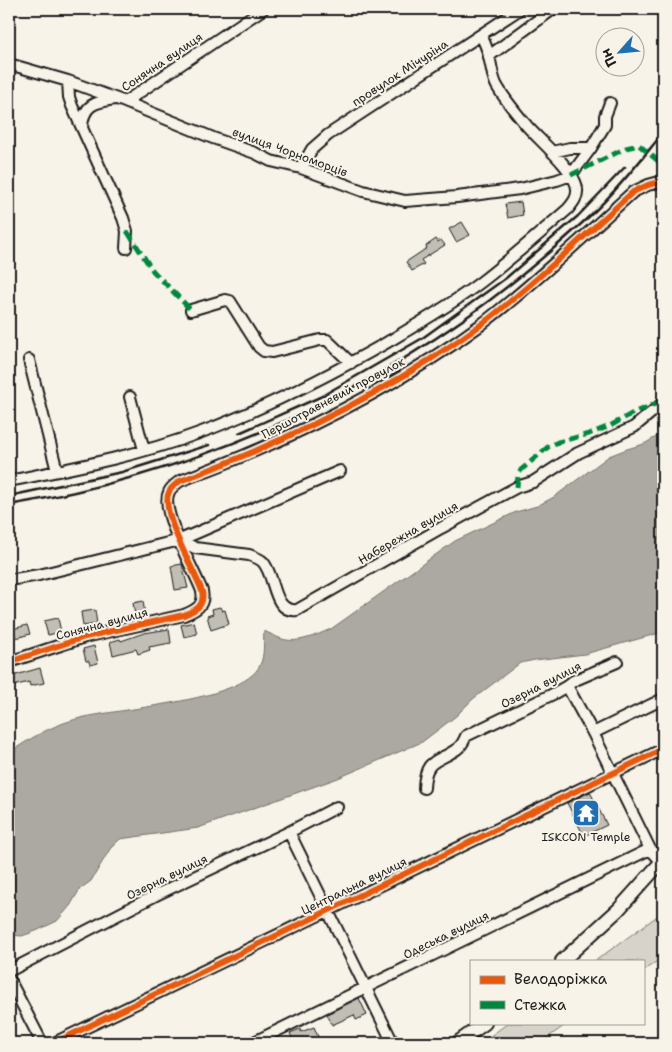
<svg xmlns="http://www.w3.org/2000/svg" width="672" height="1052" font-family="'Shantell Sans',sans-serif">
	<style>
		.green { fill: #d7d3cb; stroke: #7a7874 }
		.water { fill: #aca9a2; stroke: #72716c }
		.building { fill: #c0beb5; stroke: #1c1c1c }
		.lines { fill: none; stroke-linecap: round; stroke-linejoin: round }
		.minor-casing { stroke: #1c1c1c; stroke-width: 14 }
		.major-casing { stroke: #1c1c1c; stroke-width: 16 }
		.minor { stroke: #f7f3e8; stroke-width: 10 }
		.major { stroke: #f7f3e8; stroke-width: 12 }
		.rail { stroke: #1c1c1c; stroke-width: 2.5 }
		.quiet { stroke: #00873e; stroke-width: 5; stroke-dasharray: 10 5; stroke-linecap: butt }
		.cycleway-casing { stroke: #f7f3e8; stroke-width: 9 }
		.cycleway { stroke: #e8590c; stroke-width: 6 }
		.labels { text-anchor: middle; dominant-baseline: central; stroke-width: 4; stroke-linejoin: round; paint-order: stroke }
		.street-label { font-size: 12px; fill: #1c1c1c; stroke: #f7f3e8 }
		.poi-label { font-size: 12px; fill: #1c1c1c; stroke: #f7f3e8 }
	</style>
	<rect width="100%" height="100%" fill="#f7f3e8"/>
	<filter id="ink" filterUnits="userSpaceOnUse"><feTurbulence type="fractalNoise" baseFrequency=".02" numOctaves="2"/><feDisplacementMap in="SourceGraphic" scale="10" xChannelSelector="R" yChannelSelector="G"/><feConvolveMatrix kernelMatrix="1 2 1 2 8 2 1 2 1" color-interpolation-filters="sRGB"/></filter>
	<g filter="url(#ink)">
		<path class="green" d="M663 912V957L643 971V961H595Z
			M508 1023H568L540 1043H481Z"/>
		<path class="water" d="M663 433V632L585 654 535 660 520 663 473 699 456 716 422 742 338 778 198 828 120 839 110 849 91 881 80 889 70 906 57 921 36 931 22 936 9 935V753C29 739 49 727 73 720 111 708 243 703 260 665 265 655 263 641 264 631 269 633 276 637 282 639 299 644 316 635 331 629L455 541 516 512 537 506 554 497 609 456 627 449 644 444Z"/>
		<path class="building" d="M521 202 523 215 508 218 505 204Z
			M462 222 470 235 456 242 449 229Z
			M436 239 438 242 441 240 445 245 421 260 424 264 412 271 406 262 427 248 426 246Z
			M182 564 188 588 175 590 171 566Z
			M143 601 145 614 135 616 133 603Z
			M220 607 222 611 225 610 229 624 211 630 207 616 213 614 212 609Z
			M95 610 97 624 83 626 81 612Z
			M58 618 61 632 48 635 44 621Z
			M194 622 197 634 184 637 181 625Z
			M27 625 30 634 16 638 13 629Z
			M169 629 171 643 149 647 150 650 138 654 136 649 113 655 110 642 120 639 121 641 144 633Z
			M94 646 98 663 90 665 89 661H86L83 649Z
			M40 668 44 683 30 686 29 682 9 687V677Z
			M590 792 607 825 584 836 567 803Z
			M359 998 367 1015 356 1020 354 1015 332 1025 327 1014Z
			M314 1027 319 1039 310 1043 308 1040 300 1043H294L290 1033 300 1029 301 1032Z"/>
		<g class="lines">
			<g class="minor-casing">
				<path id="minor" d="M489 56 553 9
					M9 64 68 81 125 102 213 138 255 153 271 161 301 168 363 191 405 201 457 197 520 189 557 180 571 175 591 148 605 125V116L610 103
					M68 81 69 97 72 106 123 218 127 231 126 248
					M125 102 263 9
					M82 128C83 105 94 102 115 99
					M552 152 570 148H591
					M301 168 312 149 328 135 520 9
					M191 310 225 300 230 301 259 347 264 351 272 352 320 340H327L351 363
					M29 360 57 471
					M130 397 144 450
					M9 481C73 468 137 456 199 433 264 409 326 377 386 343 418 324 451 305 481 282 511 259 539 234 568 209 573 203 578 197 577 189 576 171 539 140 527 126 517 114 505 100 497 86 492 77 492 67 489 57 488 49 484 42 481 35
					M180 540 195 548 249 555C254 557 259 558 263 562 276 576 272 613 297 610L441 528 517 487 533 482 578 453 634 427 663 403
					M9 580 39 575 180 540 340 471
					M9 662 85 637 184 615C196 610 205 606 202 591 194 569 159 511 169 492 171 487 176 484 180 481 285 442 392 390 482 324 534 284 584 236 633 192L648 185 663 181
					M567 686 593 733 650 849 662 862
					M593 733 663 699
					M424 788C425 758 437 763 457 749 461 746 464 741 466 736L553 694 567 686 573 681 617 662
					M289 832 393 1043
					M9 971 156 895 289 832 337 807
					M9 979 42 1043
					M54 1043 663 749
					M252 1043 650 849"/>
			</g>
			<g class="major-casing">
				<path id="major" d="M562 961 618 910 663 860
					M457 1043 485 1023"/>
			</g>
			<use href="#minor" class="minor"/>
			<use href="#major" class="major"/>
			<path class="rail" d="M239 433 320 397 421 339 506 278 578 216 625 167
				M9 496 122 472 209 445
				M9 505C205 472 388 389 540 260 560 243 581 225 600 206 623 183 643 157 663 133"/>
			<path class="quiet" d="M571 175 626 148 639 145 663 165
				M127 231 153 271 191 310
				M517 487 518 475 521 470 548 447 558 442 589 434 610 426 635 412 663 401"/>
			<g class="cycleway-casing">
				<path id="cycleway" d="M9 662 85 637 184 615C196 610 205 606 202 591 194 569 159 511 169 492 171 487 176 484 180 481 285 442 392 390 482 324 534 284 584 236 633 192L648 185 663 181
					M54 1043 663 749"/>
			</g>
			<use href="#cycleway" class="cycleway"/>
		</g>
	</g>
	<defs>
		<g id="temple-square" transform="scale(1.4375)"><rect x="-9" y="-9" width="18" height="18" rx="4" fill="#1f6fb2" stroke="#f7f3e8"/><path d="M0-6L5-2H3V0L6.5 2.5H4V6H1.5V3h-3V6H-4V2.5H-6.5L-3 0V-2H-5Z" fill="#fff"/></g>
	</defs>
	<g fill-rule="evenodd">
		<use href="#temple-square" x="586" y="813"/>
	</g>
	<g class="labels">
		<g class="street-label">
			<text transform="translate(162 62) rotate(-34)">Сонячна вулиця</text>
			<text transform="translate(400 73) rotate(-33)">провулок Мічуріна</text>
			<text transform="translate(290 152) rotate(20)">вулиця Чорноморців</text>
			<text transform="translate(333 398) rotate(-28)">Першотравневий провулок</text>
			<text transform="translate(408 533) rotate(-30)">Набережна вулиця</text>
			<text transform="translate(102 624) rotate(-15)">Сонячна вулиця</text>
			<text transform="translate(541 685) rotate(-27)">Озерна вулиця</text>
			<text transform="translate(167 877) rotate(-26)">Озерна вулиця</text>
			<text transform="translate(354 886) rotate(-26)">Центральна вулиця</text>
			<text transform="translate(446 935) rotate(-26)">Одеська вулиця</text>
		</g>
		<g class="poi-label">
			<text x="586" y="837">ISKCON Temple</text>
		</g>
	</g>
	<rect width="672" height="1052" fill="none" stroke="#f7f3e8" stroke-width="30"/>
	<rect x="15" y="15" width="642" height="1022" fill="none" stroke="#1c1c1c" stroke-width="2" filter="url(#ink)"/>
	<rect x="470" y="960" width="175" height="65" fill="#f7f3e8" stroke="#9f9d96"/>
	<rect x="480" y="976" width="25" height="8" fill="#e8590c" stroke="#9f9d96"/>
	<text x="514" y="984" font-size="15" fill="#1c1c1c">Велодоріжка</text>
	<rect x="480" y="1001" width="25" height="8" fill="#00873e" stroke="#9f9d96"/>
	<text x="514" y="1010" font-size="15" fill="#1c1c1c">Стежка</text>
	<g transform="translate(620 52) rotate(243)"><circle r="24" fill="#f7f3e8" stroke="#9f9d96"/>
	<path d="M0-4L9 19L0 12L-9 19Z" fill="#1f6fb2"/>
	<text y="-8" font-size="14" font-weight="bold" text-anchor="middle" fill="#1c1c1c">Пн</text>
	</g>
</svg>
